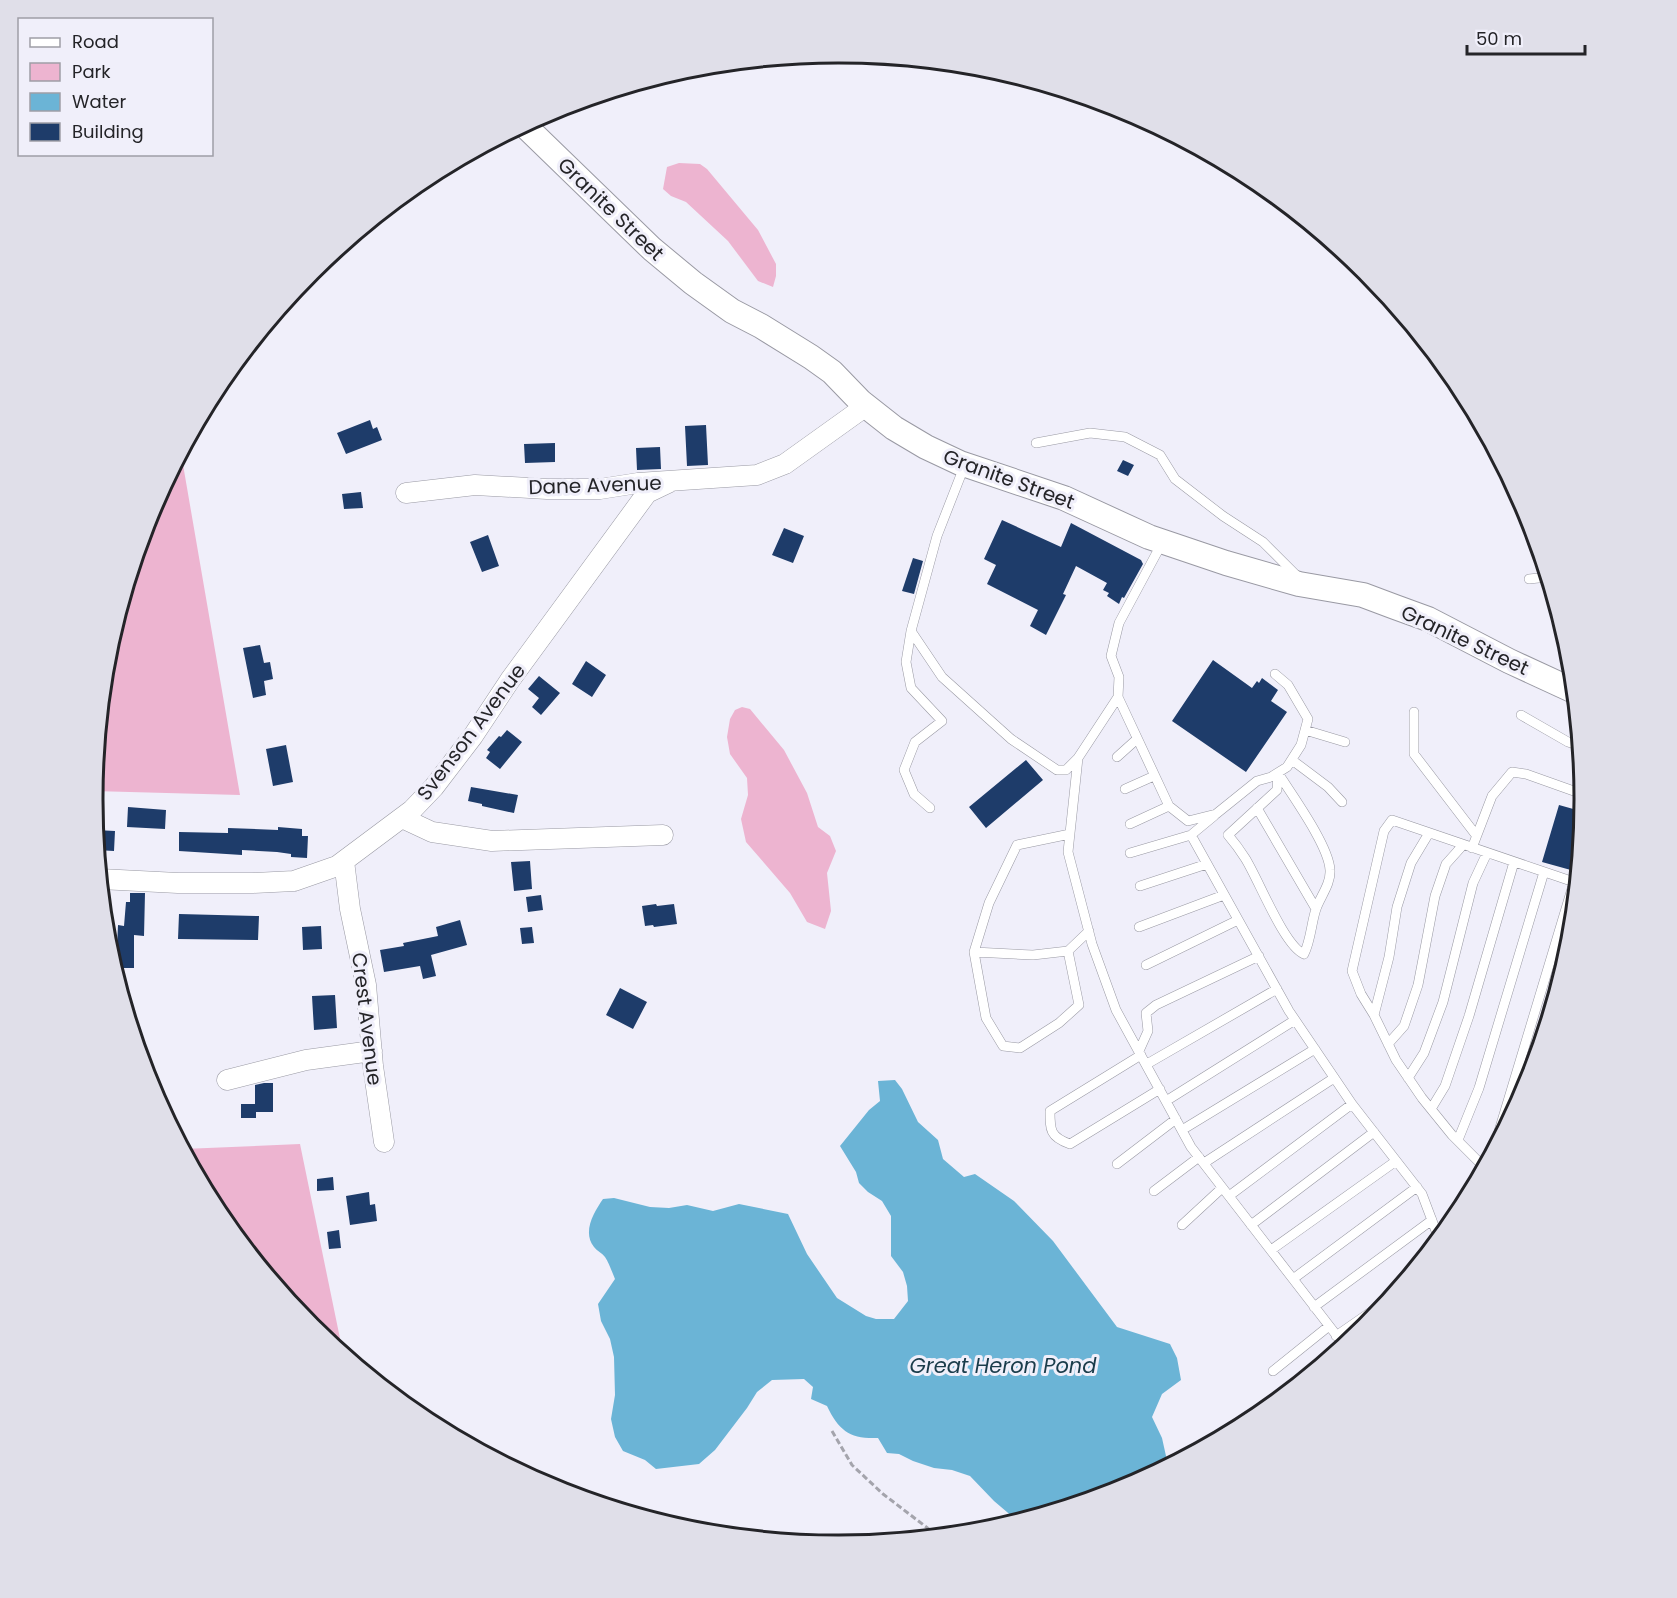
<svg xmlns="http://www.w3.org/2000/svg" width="1677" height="1598" font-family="Poppins,sans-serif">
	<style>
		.green { fill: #edb4d0 }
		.water { fill: #6bb4d6 }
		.building { fill: #1e3c6a }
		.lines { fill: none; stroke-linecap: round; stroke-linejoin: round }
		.service-casing { stroke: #9999a3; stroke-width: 10 }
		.minor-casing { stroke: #9999a3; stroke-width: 21 }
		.tertiary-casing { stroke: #9999a3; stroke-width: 26 }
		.path { stroke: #a4a4ac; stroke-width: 3; stroke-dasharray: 6 3; stroke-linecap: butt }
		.service { stroke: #fff; stroke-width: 9 }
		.minor { stroke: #fff; stroke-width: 20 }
		.tertiary { stroke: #fff; stroke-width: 24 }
		.labels { text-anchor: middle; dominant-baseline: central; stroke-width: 6; stroke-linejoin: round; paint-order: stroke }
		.street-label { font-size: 20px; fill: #242428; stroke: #f0effa }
		.water-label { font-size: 21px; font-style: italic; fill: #1a3c4b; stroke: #f0effa }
		.rim { fill: none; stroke: #242428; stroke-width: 3 }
	</style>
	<rect width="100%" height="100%" fill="#f0effa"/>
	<path class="green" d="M679 163 700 164 707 169 758 230 776 264V276L773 287 758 281 728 241 686 202 671 196 663 189 667 167Z
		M181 453 240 795 93 791 106 653 149 513Z
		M742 707 750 709 784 750 807 793 818 827 830 836 836 851 827 873 831 911 825 929 807 922 790 893 746 842 741 819 748 795 747 778 730 754 727 737 730 719 735 710Z
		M300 1144 343 1353 310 1327 218 1213 183 1149Z"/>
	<path class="water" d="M895 1080 902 1089 918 1122 938 1140 943 1159 964 1177 975 1174 1014 1201 1053 1241 1117 1327 1170 1344 1177 1358 1181 1380 1162 1394 1152 1417 1162 1438 1168 1465 1124 1489 1023 1519 1014 1518 994 1501 970 1476 952 1470 934 1468 913 1461 899 1454 887 1453 878 1438C850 1439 839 1431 827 1406L811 1399 813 1387 804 1379 772 1380 757 1392 747 1408 715 1450 699 1464 656 1469 645 1460 623 1451 615 1437 611 1419 615 1395 614 1357 610 1339 601 1321 598 1304 615 1279C612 1272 609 1263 605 1257 602 1253 597 1251 594 1247 582 1232 594 1212 603 1199L614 1198 650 1207 669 1208 687 1205 713 1211 739 1204 788 1214 807 1254 837 1298 866 1316 876 1319H894L908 1301 907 1286 903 1272 891 1256V1216L882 1201 868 1192 859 1183 856 1172 840 1146 869 1110 880 1101 878 1081Z"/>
	<path class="building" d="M370 420 373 429 377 427 382 440 346 454 337 433Z
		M706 425 708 465 687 466 685 426Z
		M555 443V462L525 463 524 444Z
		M660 447 661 469 637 470 636 448Z
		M1123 460 1134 465 1128 476 1117 471Z
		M361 492 363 508 344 509 342 494Z
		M1002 520 1061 547 1071 523 1141 560 1143 564 1124 598 1122 597 1119 604 1107 596 1109 593 1103 590 1107 583 1076 566 1063 594 1066 595 1046 635 1030 626 1038 610 987 584 996 565 984 559Z
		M784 528 804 536 793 563 772 555Z
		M488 535 499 566 482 572 470 542Z
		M913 558 923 561 914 594 902 591Z
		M260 645 264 663 270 662 273 679 264 681 266 695 253 698 243 648Z
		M1213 660 1252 688 1257 681 1259 683 1262 678 1278 690 1271 701 1287 712 1246 772 1172 721Z
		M586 661 606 675 592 697 572 684Z
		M539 676 560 693 541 715 532 707 539 698 528 689Z
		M507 730 522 742 500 769 486 758 490 752 487 750 499 736 501 737Z
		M286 745 293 782 273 786 266 749Z
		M1026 760 1043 780 986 828 969 807Z
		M471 787 518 795 514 813 482 806V804L468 801Z
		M1559 805 1584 812 1578 872 1542 862Z
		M128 807 166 810 165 829 127 827Z
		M278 827 302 829V836H308L307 858 291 857V854L277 852 242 850V855L179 851V832L228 833V828L278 830Z
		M95 830 115 831 114 851 97 850Z
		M530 861 532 889 514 891 511 862Z
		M130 893H145L144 936 134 935V968H116L118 925 124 926 126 902H130Z
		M541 895 543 910 528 912 526 897Z
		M656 904 657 906 674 904 677 924 654 927 653 925 645 926 642 906Z
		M179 914 259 916 258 940 178 939Z
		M460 920 467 945 431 955 436 976 423 979 420 966 384 972 380 950 404 946 403 943 438 936 436 927Z
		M321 926 322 949 303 950 302 927Z
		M532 927 534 943 522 944 520 928Z
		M620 988 647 1002 633 1029 606 1015Z
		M335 995 337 1028 314 1030 312 996Z
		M264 1083H273V1112H256V1118H241V1104H255V1085Z
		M333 1177 334 1190 317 1191V1179Z
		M369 1192 370 1205 375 1204 377 1221 350 1225 346 1196Z
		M339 1230 341 1248 329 1249 327 1232Z"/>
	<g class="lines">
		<g class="service-casing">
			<path id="service" d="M1036 443 1090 433 1125 437 1160 455 1175 479 1223 516 1263 542 1298 577
				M964 467 937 536 911 631 942 677 1011 739 1057 770H1066L1078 758 1118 697 1119 677 1111 656 1119 623 1162 543
				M1529 579 1548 577
				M911 631 906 662 911 688 942 721 915 742 904 770 914 794 930 808
				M1118 697 1169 806 1188 821 1216 814 1257 781 1271 777 1287 767 1301 745 1308 719 1288 685 1275 674
				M1414 712V754L1476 835
				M1521 715 1568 742 1580 746
				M1305 730 1345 742
				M1117 757 1137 739
				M1078 758 1068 852 1092 944 1116 1010 1191 1147 1344 1345
				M1292 760 1328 787 1342 802
				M1278 773C1292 795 1329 846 1330 870 1331 884 1320 897 1316 909 1311 924 1311 940 1304 954 1284 946 1258 878 1245 858 1240 850 1234 842 1228 835L1277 790Z
				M1125 789 1154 776
				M1257 808 1316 909
				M1130 824 1169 806
				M1070 834 1017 845 989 903 974 952 986 1018 1003 1046 1020 1048 1059 1023 1079 1005 1068 951 1089 931
				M1191 835 1289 1011 1352 1104 1422 1194 1439 1239
				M1472 848 1492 796 1512 772 1526 774 1585 795
				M1130 853 1191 835 1214 816
				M1140 886 1207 864
				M1139 927 1224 895
				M974 952 1033 955 1068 951
				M1146 965 1238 920
				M1374 1015 1389 957 1397 907 1411 863 1429 833
				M1388 1044 1404 1026 1418 985 1435 896 1446 864 1463 845
				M1139 1051 1148 1031 1146 1013 1156 1005 1259 956
				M1141 1055 1050 1111C1050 1130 1050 1137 1070 1144L1160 1089
				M1147 1064 1277 989
				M1408 1078 1424 1053 1443 1002 1473 883 1487 853
				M1166 1101 1295 1020
				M1431 1109 1445 1086 1469 1016 1514 862
				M1182 1130 1315 1049
				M1458 1140 1479 1088 1544 872
				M1493 1151 1574 882
				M1204 1163 1334 1078
				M1117 1164 1176 1119
				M1484 1167 1452 1135 1422 1098 1396 1060 1374 1015 1361 994 1352 971 1384 831 1392 820 1577 883
				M1154 1191 1199 1157
				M1229 1196 1352 1104
				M1182 1225 1222 1188
				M1251 1225 1374 1132
				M1271 1250 1396 1161
				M1293 1279 1417 1187
				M1314 1307 1432 1220
				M1336 1336 1388 1300
				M1273 1371 1329 1326"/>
		</g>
		<g class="minor-casing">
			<path id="minor" d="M406 493 475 485 547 489H600L638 483 757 475 785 464 866 406
				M402 818 432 832 492 841 663 835
				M344 861 350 909 366 985 373 1066 384 1142
				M100 879 178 883H253L294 881 337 866 412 810 434 787 473 736 510 680 647 493 670 482
				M227 1080 306 1060 372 1051"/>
		</g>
		<g class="tertiary-casing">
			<path id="tertiary" d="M524 125 652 249 693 283 732 311 761 326 811 357 832 372 861 402 894 428 926 447 960 463 1064 498 1149 537 1226 563 1299 584 1363 595 1395 607 1428 619 1509 661 1574 691"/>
		</g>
		<path class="path" d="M276 313 312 270
			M832 1431 852 1465 883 1494 938 1536"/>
		<use href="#service" class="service"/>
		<use href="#minor" class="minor"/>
		<use href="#tertiary" class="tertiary"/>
	</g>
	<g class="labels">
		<g class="street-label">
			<text transform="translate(611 209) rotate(44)">Granite Street</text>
			<text transform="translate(1009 479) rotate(20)">Granite Street</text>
			<text transform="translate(595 485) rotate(-2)">Dane Avenue</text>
			<text transform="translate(1465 640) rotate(25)">Granite Street</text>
			<text transform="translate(471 732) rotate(-53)">Svenson Avenue</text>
			<text transform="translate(367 1019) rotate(83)">Crest Avenue</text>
		</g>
		<g class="water-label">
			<text x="1003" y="1365">Great Heron Pond</text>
		</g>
	</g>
	<path d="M0 0H1677V1598H0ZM838 63H839A735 735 0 0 1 1574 798V800A735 735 0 0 1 839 1535H838A735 735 0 0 1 103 800V798A735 735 0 0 1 838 63Z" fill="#e0dfe9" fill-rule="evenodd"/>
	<path class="rim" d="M838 63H839A735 735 0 0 1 1574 798V800A735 735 0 0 1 839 1535H838A735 735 0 0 1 103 800V798A735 735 0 0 1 838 63Z"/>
	<rect x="18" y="18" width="195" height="138" fill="#f0effa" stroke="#9e9ea6" stroke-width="1.5"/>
	<rect x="30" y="38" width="30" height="9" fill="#ffffff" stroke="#9e9ea6" stroke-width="1.5"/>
	<text x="72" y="48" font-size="18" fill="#242428">Road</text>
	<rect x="30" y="63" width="30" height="18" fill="#edb4d0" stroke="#9e9ea6" stroke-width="1.5"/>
	<text x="72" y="78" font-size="18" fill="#242428">Park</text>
	<rect x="30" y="93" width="30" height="18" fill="#6bb4d6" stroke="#9e9ea6" stroke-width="1.5"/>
	<text x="72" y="108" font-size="18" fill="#242428">Water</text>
	<rect x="30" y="123" width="30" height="18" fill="#1e3c6a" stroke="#9e9ea6" stroke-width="1.5"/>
	<text x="72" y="138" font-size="18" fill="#242428">Building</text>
	<path d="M1467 45v9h118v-9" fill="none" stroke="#242428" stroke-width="3"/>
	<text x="1476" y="45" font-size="18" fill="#242428" stroke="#f0effa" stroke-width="4.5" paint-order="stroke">50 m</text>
</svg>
